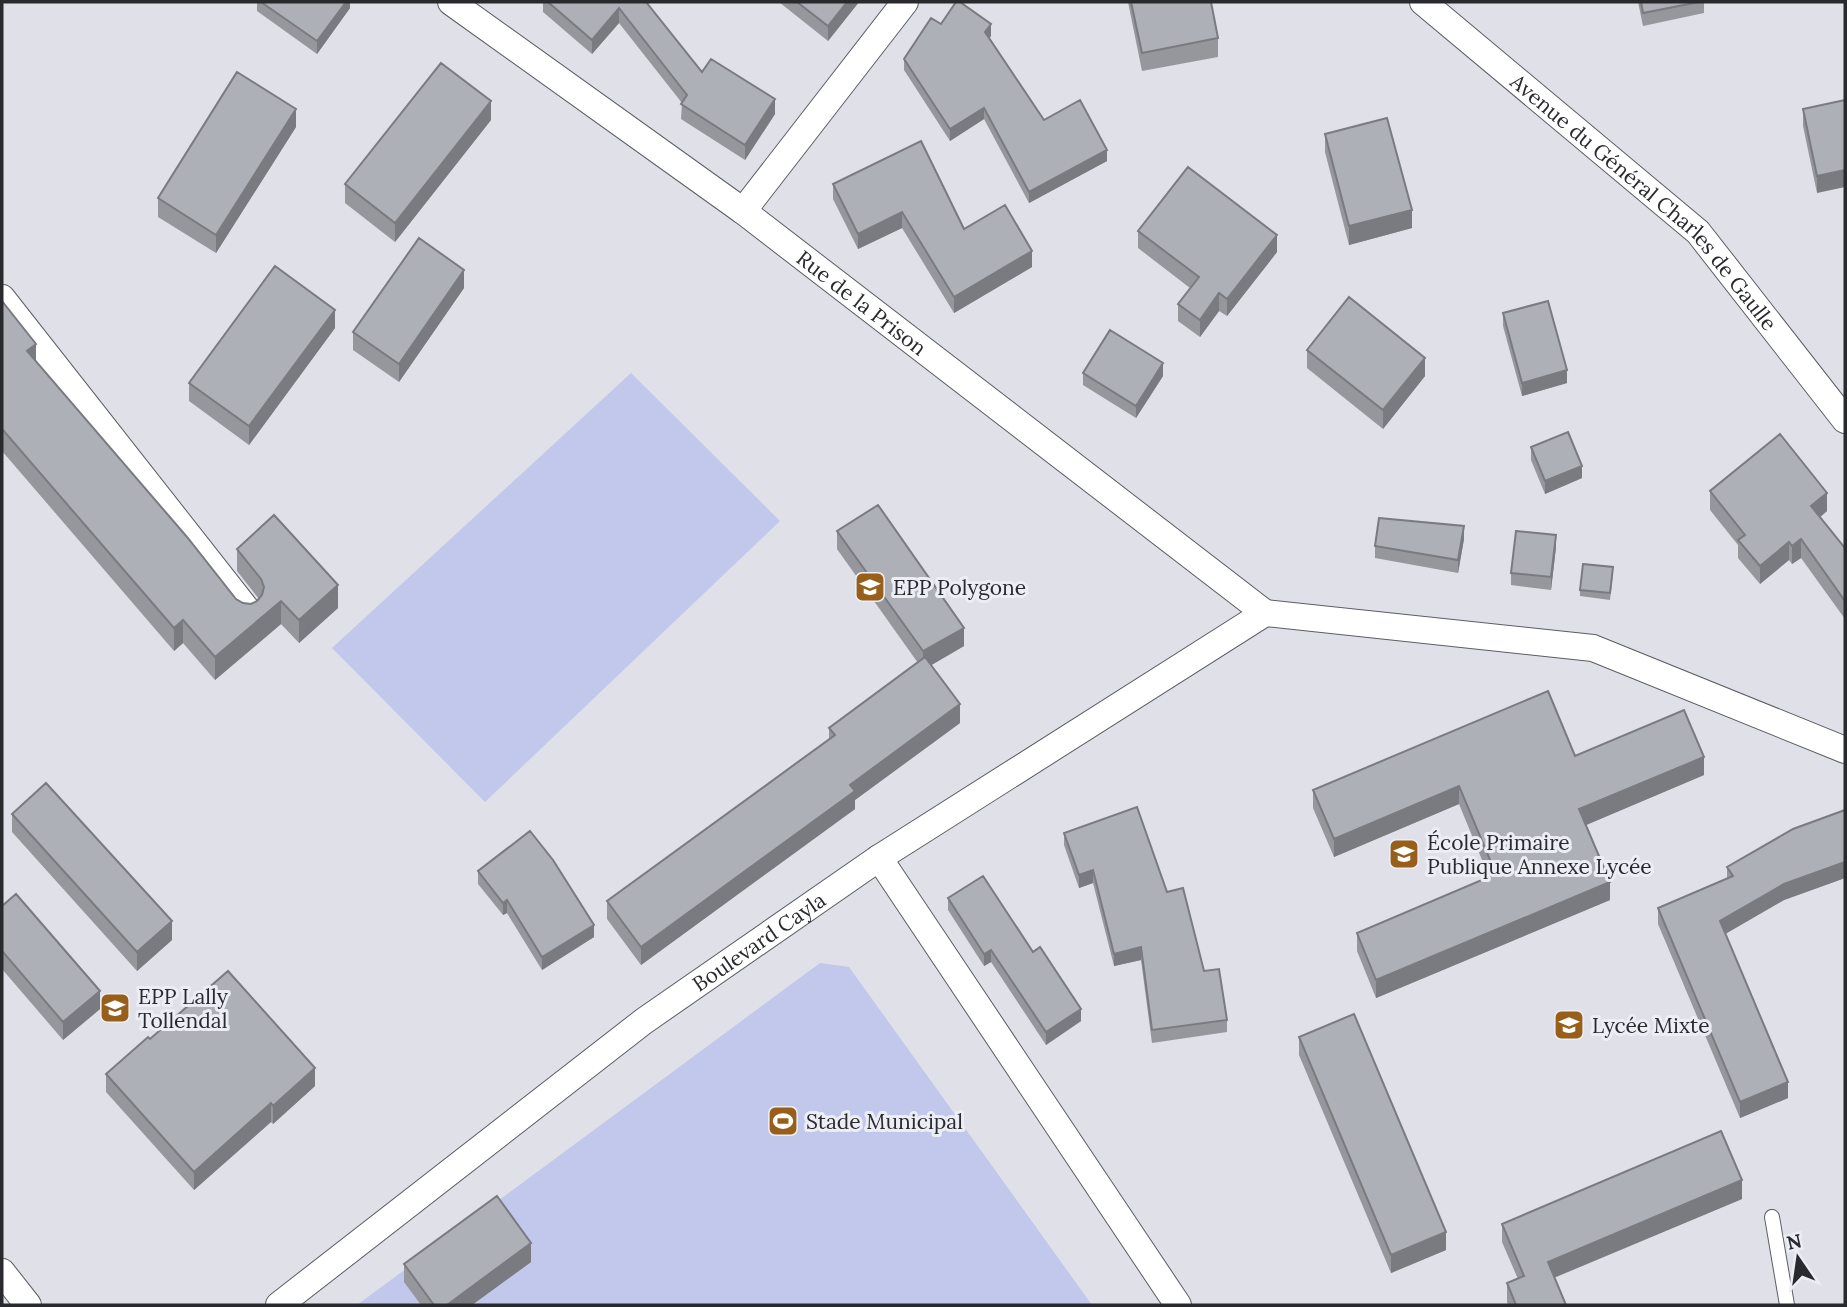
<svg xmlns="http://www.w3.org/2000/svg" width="1847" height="1307" font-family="Lora,serif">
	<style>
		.green { fill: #c1c8ec }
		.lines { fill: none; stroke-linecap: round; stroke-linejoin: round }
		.lane-casing { stroke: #5b5d63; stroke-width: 16 }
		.street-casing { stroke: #5b5d63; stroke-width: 28 }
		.lane { stroke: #fff; stroke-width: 14 }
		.street { stroke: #fff; stroke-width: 26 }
		.wall { fill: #96979d }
		.shaded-wall { fill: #7a7b80 }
		.building { fill: #aeb0b7; stroke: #7a7b80; stroke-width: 2 }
		.labels { text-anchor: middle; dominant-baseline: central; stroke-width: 6; stroke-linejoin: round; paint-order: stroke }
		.street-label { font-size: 21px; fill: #292a2d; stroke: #eceef5 }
		.poi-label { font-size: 21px; fill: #292a2d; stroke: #eceef5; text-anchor: start }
	</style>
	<rect width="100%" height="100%" fill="#dfe0e8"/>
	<path class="green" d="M631 373 780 521 485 802 332 648Z
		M820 963 849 967 1092 1305H357Z"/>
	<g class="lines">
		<g class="lane-casing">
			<path id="lane" d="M1772 1217 1787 1305"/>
		</g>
		<g class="street-casing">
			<g id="street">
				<path id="s1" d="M451 2 743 211 1265 613"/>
				<path id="s2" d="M1423 2 1698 232 1845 420"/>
				<path d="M743 211 905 2"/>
				<path d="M2 298 248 611"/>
				<path d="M1265 613 1593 648 1845 750"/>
				<path d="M879 858 1178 1305"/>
				<path d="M2 1272 28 1305"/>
				<path id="s3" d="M279 1305 644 1021 879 858 1265 613"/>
			</g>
		</g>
		<use href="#lane" class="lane"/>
		<use href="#street" class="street"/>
	</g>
	<path class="wall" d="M257 2H350V8L317 54 257 11Z
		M543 2H646L702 72 775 114 745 160 681 119 682 103 619 23 592 54 543 12Z
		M779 2H859L828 41Z
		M1128 2H1211L1218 38V57L1142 71Z
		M1638 2H1704V13L1643 26Z
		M941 24 991 36 989 38 1044 120 1107 161 1029 203 984 119 950 141 904 70V59Z
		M1845 100 1817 193 1803 126V109Z
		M491 120 395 242 345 203V184Z
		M296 127 216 253 158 217V198Z
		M1325 134 1412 228 1349 245 1325 152Z
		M833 184 964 229 1032 267 954 313 902 228 858 249 833 199Z
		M1138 231 1277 252 1227 316 1219 311 1200 337 1178 321V304L1190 288 1138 248Z
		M464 288 399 382 353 350V332Z
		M2 301 36 361 236 599 243 603 251 604 259 599 237 571V549L338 608 299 643 281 624 215 680 183 643 174 651 2 451Z
		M1503 313 1567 383 1522 396 1503 326Z
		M335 328 249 445 189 401V383Z
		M1307 350 1425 376 1383 429 1307 368Z
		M1083 373 1163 376 1136 418 1083 385Z
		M1531 447 1582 478 1545 494 1531 460Z
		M1710 491 1827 511 1820 517 1845 548V619L1801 558 1792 564 1789 560 1760 584 1738 558V545L1710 510Z
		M837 531 964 646 931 665 960 723 855 800V809L641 965 607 919V901L829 739V728L918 663 837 549Z
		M1464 539 1458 573 1375 558V546Z
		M1556 547 1551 590 1511 585V573Z
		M1613 574 1610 600 1580 596V590Z
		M1575 756 1704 775 1586 825 1610 900 1376 998 1357 951V933L1489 877 1459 804 1334 857 1313 808V790Z
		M1845 810V878L1784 900 1725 934 1788 1098 1740 1118 1658 924V908L1727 878V867Z
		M12 814 172 940 137 971 12 832Z
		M1064 833 1167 892 1227 1020V1032L1152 1043 1141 960 1114 966 1093 883 1079 888 1064 845Z
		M478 871 594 937 542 970 507 913 503 915 478 884Z
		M948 898 1033 952 1081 1021 1046 1045 991 962 984 966 948 910Z
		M2 906 100 1009 63 1040 2 969Z
		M1299 1037 1446 1250 1391 1273 1299 1055Z
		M150 1039 315 1086 273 1124 271 1122 194 1190 106 1092V1074Z
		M1742 1199 1554 1278 1566 1305H1508L1507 1302V1283L1518 1279 1502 1242V1224Z
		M531 1262 472 1305H421L404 1282V1264Z"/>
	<path class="shaded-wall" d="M346 2H350V8L317 54V41Z
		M847 2H859L828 41V26Z
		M619 8V23L592 54V40Z
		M991 24V36L985 44V32Z
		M775 99V114L745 160V145Z
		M491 101V120L395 242V223Z
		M984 108V119L950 141V129Z
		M296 109V127L216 253V235Z
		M1107 150V161L1029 203V192Z
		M1845 170V187L1817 193V176Z
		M1412 210V228L1349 245V226Z
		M902 212V228L858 249V234Z
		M1277 235V252L1227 316V299Z
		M1032 251V267L954 313V297Z
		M464 270V288L399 382V364Z
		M1219 293V311L1200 337V320Z
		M335 310V328L249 445V426Z
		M36 344V367L27 351Z
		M1425 358V376L1383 429V410Z
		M1163 363V376L1136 418V406Z
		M1567 370V383L1522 396V383Z
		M1582 466V478L1545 494V481Z
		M1827 493V511L1811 525V506Z
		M1464 526V539L1458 573V560Z
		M1556 535V547L1551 590V577Z
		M1801 539V558L1792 564V546Z
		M1789 542V560L1760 584V566Z
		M338 585V608L299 643V620Z
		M281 601V624L215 680V657Z
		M183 620V643L174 651V628Z
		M964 628V646L923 670V651Z
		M960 704V723L855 800V809L641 965V947L850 785Z
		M1704 757V775L1579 828V809Z
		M1459 786V804L1334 857V839Z
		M1845 862V878L1784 900 1720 937V921L1784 884Z
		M1093 870V883L1079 888V875Z
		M1610 882V900L1376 998V980Z
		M507 900V913L503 915V903Z
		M172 921V940L137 971V952Z
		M594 925V937L542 970V957Z
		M1141 947V960L1114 966V954Z
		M991 950V962L984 966V954Z
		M100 991V1009L63 1040V1022Z
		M1081 1009V1021L1046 1045V1032Z
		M315 1068V1086L273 1124V1106Z
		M1788 1082V1098L1740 1118V1102Z
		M271 1103V1122L194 1190V1172Z
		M1742 1180V1199L1548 1280V1262Z
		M1446 1232V1250L1391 1273V1255Z
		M531 1243V1262L472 1305H447Z"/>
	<path class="building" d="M261 2H346L317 41Z
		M548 2H646L702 72 711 59 775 99 745 145 681 104 687 95 619 8 592 40Z
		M797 2H847L828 26Z
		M956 2H960L991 24 985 32 1044 120 1080 100 1107 150 1029 192 984 108 950 129 904 59 931 18 941 24Z
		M1131 2H1211L1218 38 1142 53Z
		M1641 2H1699L1643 13Z
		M441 63 491 101 395 223 345 184Z
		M237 72 296 109 216 235 158 198Z
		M1845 100V170L1817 176 1803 109Z
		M1387 118 1412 210 1349 226 1325 134Z
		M921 141 964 229 1005 205 1032 251 954 297 902 212 858 234 833 184Z
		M1188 167 1277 235 1227 299 1219 293 1200 320 1178 304 1199 277 1138 231Z
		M419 238 464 270 399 364 353 332Z
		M275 266 335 310 249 426 189 383Z
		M1349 297 1425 358 1383 410 1307 350Z
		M2 301 36 344 27 351 187 537 236 599 243 603 251 604 257 601 262 595 264 587 261 579 237 549 274 515 338 585 299 620 281 601 215 657 183 620 174 628 2 429Z
		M1548 301 1567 370 1522 383 1503 313Z
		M1110 330 1163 363 1136 406 1083 373Z
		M1568 432 1582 466 1545 481 1531 447Z
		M1780 434 1827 493 1811 506 1845 548V601L1801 539 1792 546 1789 542 1760 566 1738 540 1745 535 1710 491Z
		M878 505 964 628 923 651 837 531Z
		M1379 518 1464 526 1458 560 1375 546Z
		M1516 531 1556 535 1551 577 1511 573Z
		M1583 564 1613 567 1610 593 1580 590Z
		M925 657 960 704 850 785 855 791 641 947 607 901 835 735 829 728Z
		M1548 691 1575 756 1684 710 1704 757 1579 809 1610 882 1376 980 1357 933 1496 874 1459 786 1334 839 1313 790Z
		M46 783 172 921 137 952 12 814Z
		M1137 807 1167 892 1183 888 1204 971 1219 969 1227 1020 1152 1030 1141 947 1114 954 1093 870 1079 875 1064 833Z
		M1845 810V862L1784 884 1720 921 1788 1082 1740 1102 1658 908 1733 876 1727 867 1793 829Z
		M530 831 553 860 594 925 542 957 507 900 503 903 478 871Z
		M983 876 1033 952 1040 947 1081 1009 1046 1032 991 950 984 954 948 898Z
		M16 894 100 991 63 1022 2 951V906Z
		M228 971 315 1068 273 1106 271 1103 194 1172 106 1074 148 1037 150 1039Z
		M1354 1014 1446 1232 1391 1255 1299 1037Z
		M1721 1131 1742 1180 1548 1262 1566 1305H1516L1507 1283 1524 1276 1502 1224Z
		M497 1196 531 1243 447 1305H434L404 1264Z"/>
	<defs>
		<g id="school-square" transform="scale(1.575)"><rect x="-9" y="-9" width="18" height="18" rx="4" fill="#975f1a" stroke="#eceef5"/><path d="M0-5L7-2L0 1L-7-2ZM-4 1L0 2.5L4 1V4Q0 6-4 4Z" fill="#fff"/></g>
		<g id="stadium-square" transform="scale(1.575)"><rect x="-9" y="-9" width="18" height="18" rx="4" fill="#975f1a" stroke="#eceef5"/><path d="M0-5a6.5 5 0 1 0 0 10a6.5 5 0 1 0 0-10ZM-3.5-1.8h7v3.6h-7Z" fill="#fff"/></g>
	</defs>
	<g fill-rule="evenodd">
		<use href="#school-square" x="870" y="587"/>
		<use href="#school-square" x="1404" y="854"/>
		<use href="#school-square" x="115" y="1008"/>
		<use href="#school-square" x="1569" y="1025"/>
		<use href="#stadium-square" x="783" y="1121"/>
	</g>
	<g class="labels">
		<g class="street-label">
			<text stroke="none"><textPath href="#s2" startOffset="299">Avenue du Général Charles de Gaulle</textPath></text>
			<text stroke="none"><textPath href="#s1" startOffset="509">Rue de la Prison</textPath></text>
			<text stroke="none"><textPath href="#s3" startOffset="602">Boulevard Cayla</textPath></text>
		</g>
		<g class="poi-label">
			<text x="893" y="587">EPP Polygone</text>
			<text x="1427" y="842">École Primaire<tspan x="1427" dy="24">Publique Annexe Lycée</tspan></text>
			<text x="138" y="996">EPP Lally<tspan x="138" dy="24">Tollendal</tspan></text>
			<text x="1592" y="1025">Lycée Mixte</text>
			<text x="806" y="1121">Stade Municipal</text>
		</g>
	</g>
	<rect width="1847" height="1307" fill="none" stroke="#292a2d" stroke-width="7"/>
	<g transform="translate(1798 1258) rotate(347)" stroke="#eceef5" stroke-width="5" paint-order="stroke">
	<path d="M0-5L12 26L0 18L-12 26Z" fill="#292a2d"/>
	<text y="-10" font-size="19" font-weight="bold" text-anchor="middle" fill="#292a2d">N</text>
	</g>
</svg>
